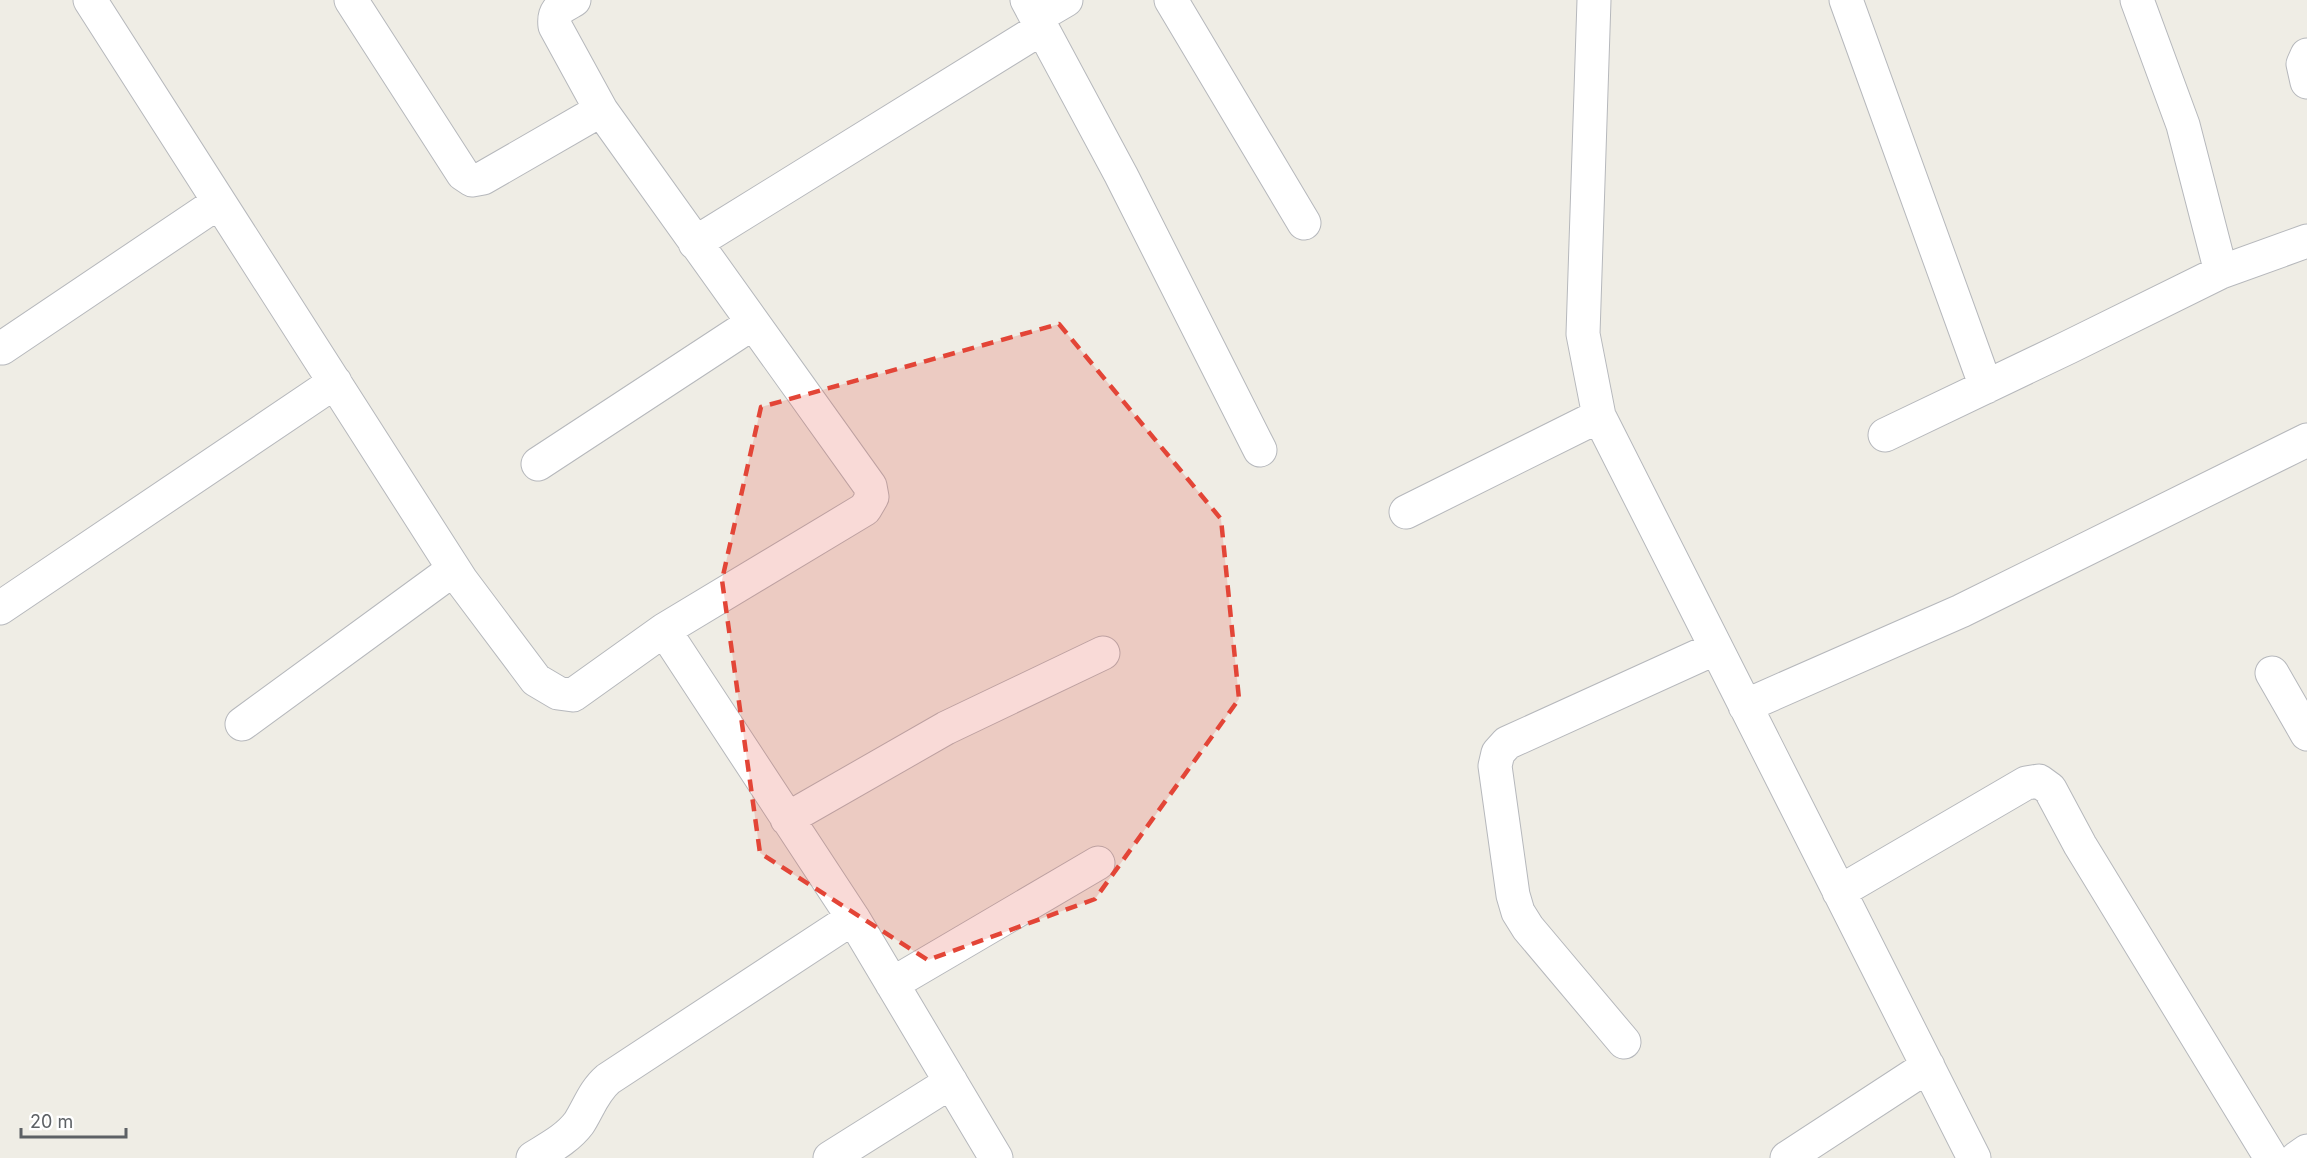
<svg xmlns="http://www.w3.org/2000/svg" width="2307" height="1158" font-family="Inter,sans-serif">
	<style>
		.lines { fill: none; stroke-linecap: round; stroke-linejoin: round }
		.street-casing { stroke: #b6b8bc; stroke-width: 35 }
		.secondary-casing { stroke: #b7babf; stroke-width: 35 }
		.street { stroke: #fff; stroke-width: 33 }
		.secondary { stroke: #fff; stroke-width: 33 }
		.marked { fill: #e34537; fill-opacity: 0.2; stroke: #e34537; stroke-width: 4.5; stroke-dasharray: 12 8; stroke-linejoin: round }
	</style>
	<rect width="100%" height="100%" fill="#efede5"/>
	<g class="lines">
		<g class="street-casing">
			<path id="street" d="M90 0 461 580 536 680 558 693 573 695 664 630 853 918 996 1158
				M351 0 463 174 472 180 483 178 601 110
				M574 0C560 8 553 10 555 26L601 110 870 486 872 497 865 509 664 630
				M1027 0 1121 175 1260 450
				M1171 0 1304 223
				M1594 0 1583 334 1599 416 1974 1158
				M1846 0 1986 387
				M2137 0 2183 125 2221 272
				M1037 17 1066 0
				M2307 55 2303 64 2307 82
				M695 243 1042 28
				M2 348 219 202
				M1885 435 2069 347 2221 272 2307 241
				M538 464 753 323
				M1406 512 1599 416
				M0 608 335 382
				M2272 673 2307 734
				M1745 706 1961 611 2307 440
				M242 724 454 569
				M787 819 946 728 1103 653
				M1839 892 2026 783 2039 781 2050 789 2080 845 2271 1158
				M892 984 1098 863
				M1624 1042 1528 928 1518 912 1513 895 1495 766 1498 753 1507 743 1716 648
				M533 1158C549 1148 567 1139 579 1123 589 1107 594 1091 608 1079L853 918
				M830 1158 951 1082
				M1787 1158 1928 1066"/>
		</g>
		<g class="secondary-casing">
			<path id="secondary" d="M2297 1158 2307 1151"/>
		</g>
		<use href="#street" class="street"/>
		<use href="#secondary" class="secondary"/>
	</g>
	<path class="marked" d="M1059 324 1221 519 1239 699 1095 899 928 960 760 853 722 580 761 407Z"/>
	<path d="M21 1128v9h105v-9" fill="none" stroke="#5d6165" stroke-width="3"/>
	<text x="30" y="1128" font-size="18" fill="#5d6165" stroke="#ffffff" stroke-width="4.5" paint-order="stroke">20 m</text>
</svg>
